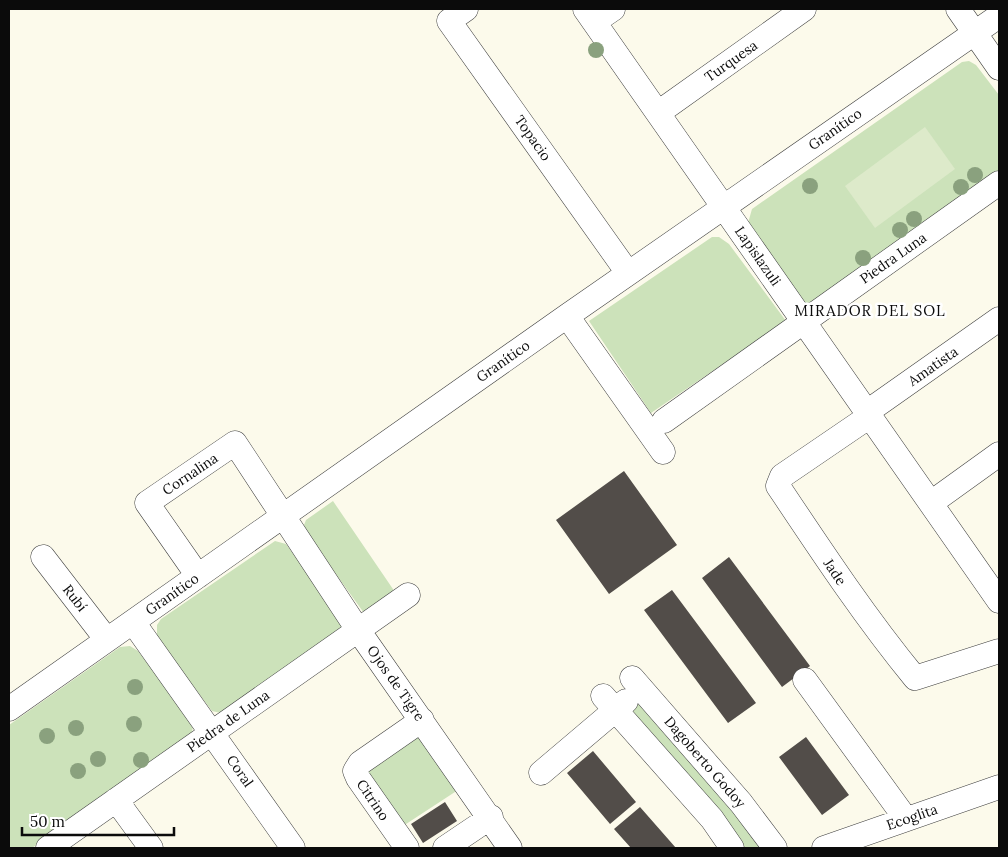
<svg xmlns="http://www.w3.org/2000/svg" width="1008" height="857" font-family="Lora,serif">
	<style>
		.green { fill: #cce2ba }
		.pitch { fill: #ddeaca }
		.building { fill: #524d49 }
		.lines { fill: none; stroke-linecap: round; stroke-linejoin: round }
		.minor-casing { stroke: #3e3e3e; stroke-width: 25 }
		.minor { stroke: #fff; stroke-width: 24 }
		.tree { fill: #8aa17e }
		.labels { text-anchor: middle; dominant-baseline: central; stroke-width: 5; stroke-linejoin: round; paint-order: stroke }
		.street-label { font-size: 14px; fill: #0b0b0b; stroke: #fff }
		.neighbourhood-label { font-size: 15px; letter-spacing: 1px; fill: #0b0b0b; stroke: #fff }
	</style>
	<rect width="100%" height="100%" fill="#fcfaeb"/>
	<path class="green" d="M969 61 976 65 999 95V173L806 305 748 223 752 209 962 62Z
		M712 237H719L729 244 786 321 651 413 589 321Z
		M333 501 397 595 364 613 307 534 304 525 306 520Z
		M275 541 286 544 344 622V627L221 713 212 711 157 638V625L161 619Z
		M130 646 138 651 193 724 192 734 32 848H9V725L120 647Z
		M637 702 733 810 761 848H745L727 821 632 711Z
		M419 736 458 790 403 826 365 769Z"/>
	<path class="pitch" d="M925 127 955 169 875 228 845 186Z"/>
	<path class="building" d="M624 471 677 545 609 594 556 520Z
		M729 557 810 666 782 687 702 578Z
		M672 590 756 703 728 723 644 610Z
		M806 737 849 795 822 815 779 757Z
		M593 751 636 802 610 824 567 773Z
		M445 802 457 821 423 843 411 824Z
		M640 807 676 848H631L614 829Z"/>
	<g class="lines">
		<g class="minor-casing">
			<path id="minor" d="M466 9 449 21 628 273
				M585 9 999 601
				M958 9 999 68
				M594 22 613 9
				M658 113 804 9
				M567 316 663 452
				M867 412 999 319
				M870 416 782 476 778 486C822 552 865 617 915 678L999 651
				M664 421 999 183
				M931 503 999 454
				M43 557 107 640
				M198 576 147 503 235 443 358 630 510 848
				M133 622 293 848
				M632 678 741 803 775 848
				M805 680 906 819
				M603 696 712 819 732 848
				M9 709 567 316 999 16
				M541 773 626 701
				M116 800 151 848
				M48 848 408 595
				M407 848 358 778 355 771 360 763 422 720
				M445 848 491 817
				M824 848 999 787"/>
		</g>
		<use href="#minor" class="minor"/>
	</g>
	<g class="tree">
		<circle cx="596" cy="50" r="8"/>
		<circle cx="975" cy="175" r="8"/>
		<circle cx="810" cy="186" r="8"/>
		<circle cx="961" cy="187" r="8"/>
		<circle cx="914" cy="219" r="8"/>
		<circle cx="900" cy="230" r="8"/>
		<circle cx="863" cy="258" r="8"/>
		<circle cx="135" cy="687" r="8"/>
		<circle cx="134" cy="724" r="8"/>
		<circle cx="76" cy="728" r="8"/>
		<circle cx="47" cy="736" r="8"/>
		<circle cx="98" cy="759" r="8"/>
		<circle cx="141" cy="760" r="8"/>
		<circle cx="78" cy="771" r="8"/>
	</g>
	<g class="labels">
		<g class="street-label">
			<text transform="translate(731 61) rotate(-35)">Turquesa</text>
			<text transform="translate(835 129) rotate(-35)">Granítico</text>
			<text transform="translate(533 138) rotate(55)">Topacio</text>
			<text transform="translate(758 256) rotate(55)">Lapislazuli</text>
			<text transform="translate(893 258) rotate(-35)">Piedra Luna</text>
			<text transform="translate(503 361) rotate(-35)">Granítico</text>
			<text transform="translate(933 366) rotate(-35)">Amatista</text>
			<text transform="translate(190 474) rotate(-34)">Cornalina</text>
			<text transform="translate(835 572) rotate(56)">Jade</text>
			<text transform="translate(172 594) rotate(-35)">Granítico</text>
			<text transform="translate(75 598) rotate(52)">Rubí</text>
			<text transform="translate(396 683) rotate(55)">Ojos de Tigre</text>
			<text transform="translate(228 721) rotate(-35)">Piedra de Luna</text>
			<text transform="translate(705 762) rotate(49)">Dagoberto Godoy</text>
			<text transform="translate(240 771) rotate(55)">Coral</text>
			<text transform="translate(373 800) rotate(56)">Citrino</text>
			<text transform="translate(912 817) rotate(-19)">Ecoglita</text>
		</g>
		<g class="neighbourhood-label">
			<text x="870" y="310">MIRADOR DEL SOL</text>
		</g>
	</g>
	<rect width="1008" height="857" fill="none" stroke="#0b0b0b" stroke-width="20"/>
	<path d="M22 827v8h152v-8" fill="none" stroke="#0b0b0b" stroke-width="2.5"/>
	<text x="30" y="827" font-size="15" fill="#0b0b0b" stroke="#ffffff" stroke-width="4" paint-order="stroke">50 m</text>
</svg>
